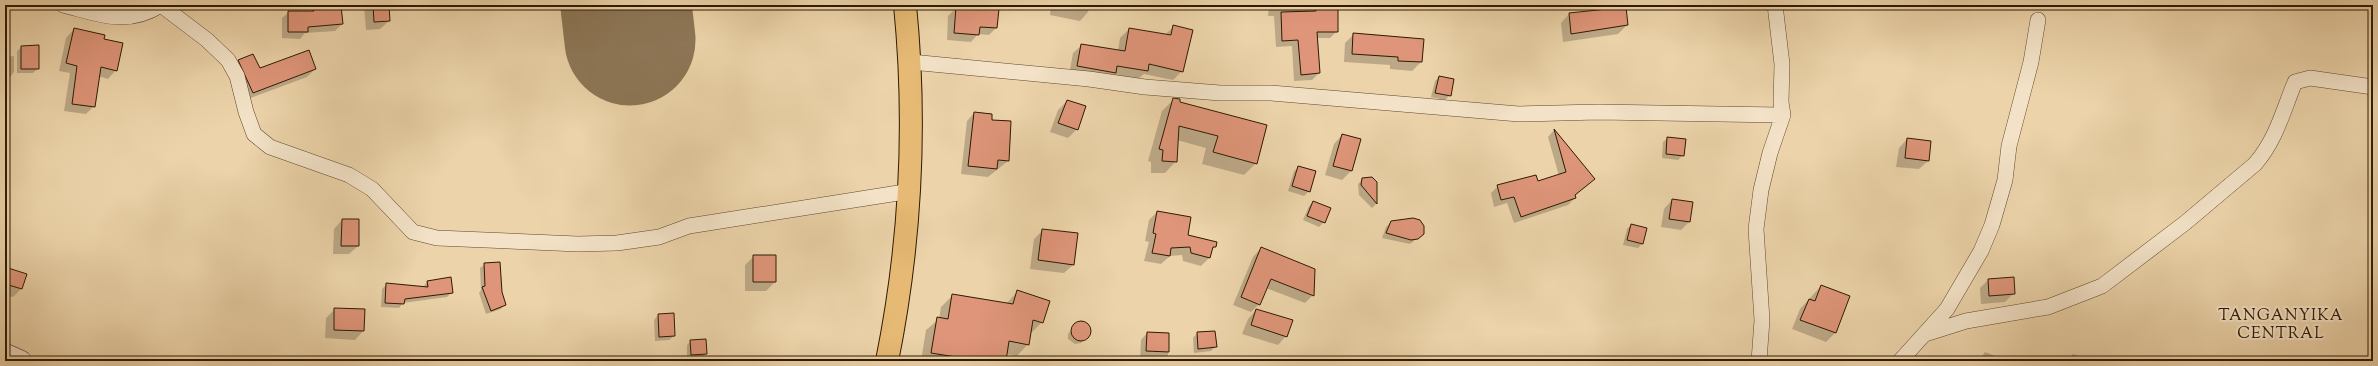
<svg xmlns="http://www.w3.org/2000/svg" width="2378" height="366" font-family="'Sorts Mill Goudy',serif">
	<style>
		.shadow { fill: #0003 }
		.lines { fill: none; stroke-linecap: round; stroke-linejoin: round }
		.runway { stroke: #8d7656; stroke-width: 131 }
		.building { fill: #de9579; stroke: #2e1a02 }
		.street-casing { stroke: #5e482c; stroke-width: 16 }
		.secondary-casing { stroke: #2e1a02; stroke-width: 22 }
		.primary-casing { stroke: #2e1a02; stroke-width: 24 }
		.street { stroke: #f3e2c7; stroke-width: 15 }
		.secondary { stroke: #f3e2c7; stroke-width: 21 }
		.primary { stroke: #e6ba74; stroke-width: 22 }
		.labels { text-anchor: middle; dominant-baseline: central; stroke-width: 4; stroke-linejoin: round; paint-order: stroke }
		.quarter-label { font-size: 16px; letter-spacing: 1px; fill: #2e1a02; stroke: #f3e2c7 }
	</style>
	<rect width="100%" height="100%" fill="#ecd3a9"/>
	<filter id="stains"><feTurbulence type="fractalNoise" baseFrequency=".005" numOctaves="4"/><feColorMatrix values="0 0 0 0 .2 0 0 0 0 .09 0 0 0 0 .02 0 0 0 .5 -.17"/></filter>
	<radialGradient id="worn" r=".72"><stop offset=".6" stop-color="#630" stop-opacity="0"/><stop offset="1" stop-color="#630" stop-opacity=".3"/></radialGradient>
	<path class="shadow" d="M364 5H388L389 21 380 29 366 30Z
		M1051 5H1090L1088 12 1080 21 1050 15Z
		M1269 5H1337V31L1330 38H1317L1319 73 1312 80 1294 81 1292 46 1276 47 1274 16H1268Z
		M956 8 996 28 989 35 978 34 971 42 947 40 948 16Z
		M314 9 342 24 335 31 305 33 300 39 282 38V18L289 12H311Z
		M1569 14 1627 25 1618 34 1563 42 1561 23Z
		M1173 27 1182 71 1173 80 1144 74 1138 79 1069 75 1073 53 1082 45 1118 51 1120 38 1129 29 1165 35Z
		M74 29 116 70 108 79 98 76 94 106 86 114 64 111 70 73 59 71 66 38Z
		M1354 34 1421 62 1412 71 1390 69V65L1344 62 1345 43Z
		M22 47 38 68 33 73H17V51Z
		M14 56V72L10 77H5V57Z
		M239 61 259 70 315 69 307 77 245 100 231 69Z
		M1439 77 1450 95 1445 100 1431 97 1435 81Z
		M1174 99 1179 103 1256 163 1244 175 1202 164 1206 148 1177 140 1176 161 1165 173H1151V162L1148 161 1162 111Z
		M1067 101 1077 129 1068 138 1050 132 1058 110Z
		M974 113 990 121 1010 122 1008 161 988 177 961 174 967 121Z
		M1554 130 1593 179 1575 196V198L1568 205 1514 223 1507 203 1494 207 1491 193 1498 186 1537 183 1559 176 1548 137Z
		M1342 135 1360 140 1351 171 1342 180 1325 175 1334 144Z
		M1668 138 1683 155 1678 160 1662 158 1663 142Z
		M1907 139 1928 161 1919 169 1896 167 1899 148Z
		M1299 167 1309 191 1304 196 1288 191 1294 171Z
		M1363 179 1376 182V204L1372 208 1359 195 1358 184Z
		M1672 200 1689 222 1681 230 1661 227 1664 209Z
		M1313 202 1324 222 1319 227 1303 220 1309 206Z
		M1157 212 1187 236 1215 246 1211 251 1209 258 1201 266 1183 261 1182 255 1170 256 1161 264 1144 261 1149 242 1145 241 1149 220Z
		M342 220 358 246 349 254H333L334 229Z
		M1391 222 1420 236 1410 244 1382 238 1386 227Z
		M1631 225 1646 228 1642 244 1638 248 1623 245 1627 229Z
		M1043 230 1073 265 1064 273 1030 269 1034 239Z
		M1261 248 1313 295 1305 303 1266 288 1259 304 1251 312 1233 305 1253 257Z
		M754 256H775V282L766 291H745V265Z
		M485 264 505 304 501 309 486 314 479 293 481 290 480 268Z
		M5 268 21 289 13 297 5 295Z
		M1988 280 2014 293 2005 302 1981 304 1980 288Z
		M427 282 452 292 447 297 403 303 399 308 381 307 382 289 387 284 423 287Z
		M1821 286 1849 297 1835 333 1826 342 1792 329 1800 309Z
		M1018 291 1042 322 1030 334 1028 344 1017 356 1006 354 1005 361H921L926 330 939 319 941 307 953 295 1006 304Z
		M335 309 363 331 355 340 325 338 326 318Z
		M1256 310 1286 336 1278 345 1242 334 1248 319Z
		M658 315 674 336 669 340 655 341 654 320Z
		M1084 323 1088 326 1089 334 1081 343 1075 344 1068 339V334L1076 324Z
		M1147 333 1168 334V361H1140L1141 340Z
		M1197 333 1215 347 1211 351 1194 353 1193 338Z
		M691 341 706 354 702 358 687 359V345Z
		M1985 352 1998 357 1997 361H1979Z
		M2073 354 2094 361H2067Z"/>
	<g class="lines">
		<path class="runway" d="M626 5 630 40"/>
	</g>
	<path class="building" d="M373 5H389L390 21 374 22Z
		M1316 5H1338V32H1317L1320 73 1301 75 1298 40 1282 41 1281 12 1316 11Z
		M341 6 343 24 308 27V32H288V11H314L313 8Z
		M956 7 999 9 997 28 980 27 979 35 954 33Z
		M1626 7 1628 25 1571 34 1569 13Z
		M1173 25 1193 30 1183 72 1149 64 1148 71 1117 66 1116 73 1077 66 1081 44 1125 51 1129 28 1171 35Z
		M74 28 105 35 104 39 123 43 117 71 101 67 95 107 72 104 77 66 66 63Z
		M1353 33 1424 39 1422 62 1398 61V57L1352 54Z
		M39 45V69H21V46Z
		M309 50 316 69 253 93 238 60 253 54 260 68Z
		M1439 76 1454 79 1451 96 1435 93Z
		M1173 98 1180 99V102L1267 125 1257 164 1213 152 1218 136 1179 126 1177 162 1162 161 1163 150 1159 149Z
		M1067 100 1086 106 1078 130 1058 123Z
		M974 112 992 114V120L1011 121 1009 161 998 160 997 169 968 166Z
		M1554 129 1595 179 1575 195 1576 198 1521 217 1514 197 1501 200 1497 185 1536 175 1538 181 1566 172Z
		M1342 134 1361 139 1352 171 1333 166Z
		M1667 137 1686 139 1684 156 1666 154Z
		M1907 138 1931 141 1929 161 1905 158Z
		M1298 166 1316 171 1310 192 1292 186Z
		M1372 177 1377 182V204L1361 185 1362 178Z
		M1672 199 1693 202 1690 222 1669 219Z
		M1313 201 1331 208 1325 223 1307 216Z
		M1157 211 1191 217 1188 235 1217 242 1216 247H1213L1210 258 1191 253 1190 247 1171 248 1170 256 1152 253 1156 234 1153 233Z
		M1413 218 1420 220 1424 226V234L1418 239 1411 240 1386 233 1391 221Z
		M342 219H359V246H341Z
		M1631 224 1647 228 1643 244 1627 240Z
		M1042 229 1078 233 1074 265 1038 260Z
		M1261 247 1315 269 1314 296 1271 279 1260 305 1241 297Z
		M753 255H776V282H753Z
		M500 262 502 292 506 305 491 311 482 287 485 286 484 263Z
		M5 267 27 274 22 289 5 284Z
		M451 277 453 293 405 299 404 304 385 303 386 283 428 287 427 281Z
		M2014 277 2015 294 1989 296 1988 279Z
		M1821 285 1850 296 1836 333 1800 320 1809 299 1815 301Z
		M1017 290 1050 301 1043 323 1033 320 1029 345 1009 341 1006 361H981L931 353 937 317 948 319 952 294 1013 304Z
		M334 308 365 309 364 331 334 330Z
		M1256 309 1293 320 1287 337 1251 325Z
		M674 313 675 336 659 337 658 314Z
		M1071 331a10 10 0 1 1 20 0a10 10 0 1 1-20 0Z
		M1215 331 1217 347 1198 349 1197 332Z
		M1147 332 1169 333V352L1146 351Z
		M706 339 707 354 691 355 690 340Z"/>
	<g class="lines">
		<g class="street-casing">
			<path id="street" d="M63 5C99 14 126 27 161 5L207 40 228 60 237 76 246 112 254 134 270 147 349 175 372 189 413 232 437 238 578 244 617 243 659 237 689 226 911 191
				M911 62 1089 79 1145 87 1220 93H1271L1519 114 1598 112 1783 115 1781 102 1782 64 1775 5
				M1925 334 1966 321 2048 307 2102 286 2185 223 2255 164C2276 140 2283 111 2295 82L2310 78 2373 87
				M1759 361 1762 320 1756 229 1761 190 1770 153 1783 115
				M1900 361 1947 309 1981 251 1992 225 2005 180 2009 146 2031 62 2038 20"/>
		</g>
		<g class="secondary-casing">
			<path id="secondary" d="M5 354 21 361"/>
		</g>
		<g class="primary-casing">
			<path id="primary" d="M887 361C911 242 917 126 905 5"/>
		</g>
		<use href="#street" class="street"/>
		<use href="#secondary" class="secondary"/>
		<use href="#primary" class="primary"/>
	</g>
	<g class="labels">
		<g class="quarter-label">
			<text x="2281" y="316">TANGANYIKA<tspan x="2281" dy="18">CENTRAL</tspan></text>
		</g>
	</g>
	<rect width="2378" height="366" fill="none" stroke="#ecd3a9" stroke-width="20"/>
	<rect x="6" y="6" width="2366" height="354" fill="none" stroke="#2e1a02" stroke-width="2"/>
	<rect x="10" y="10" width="2358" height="346" fill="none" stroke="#2e1a02"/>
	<rect width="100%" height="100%" filter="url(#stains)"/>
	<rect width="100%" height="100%" fill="url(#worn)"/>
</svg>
